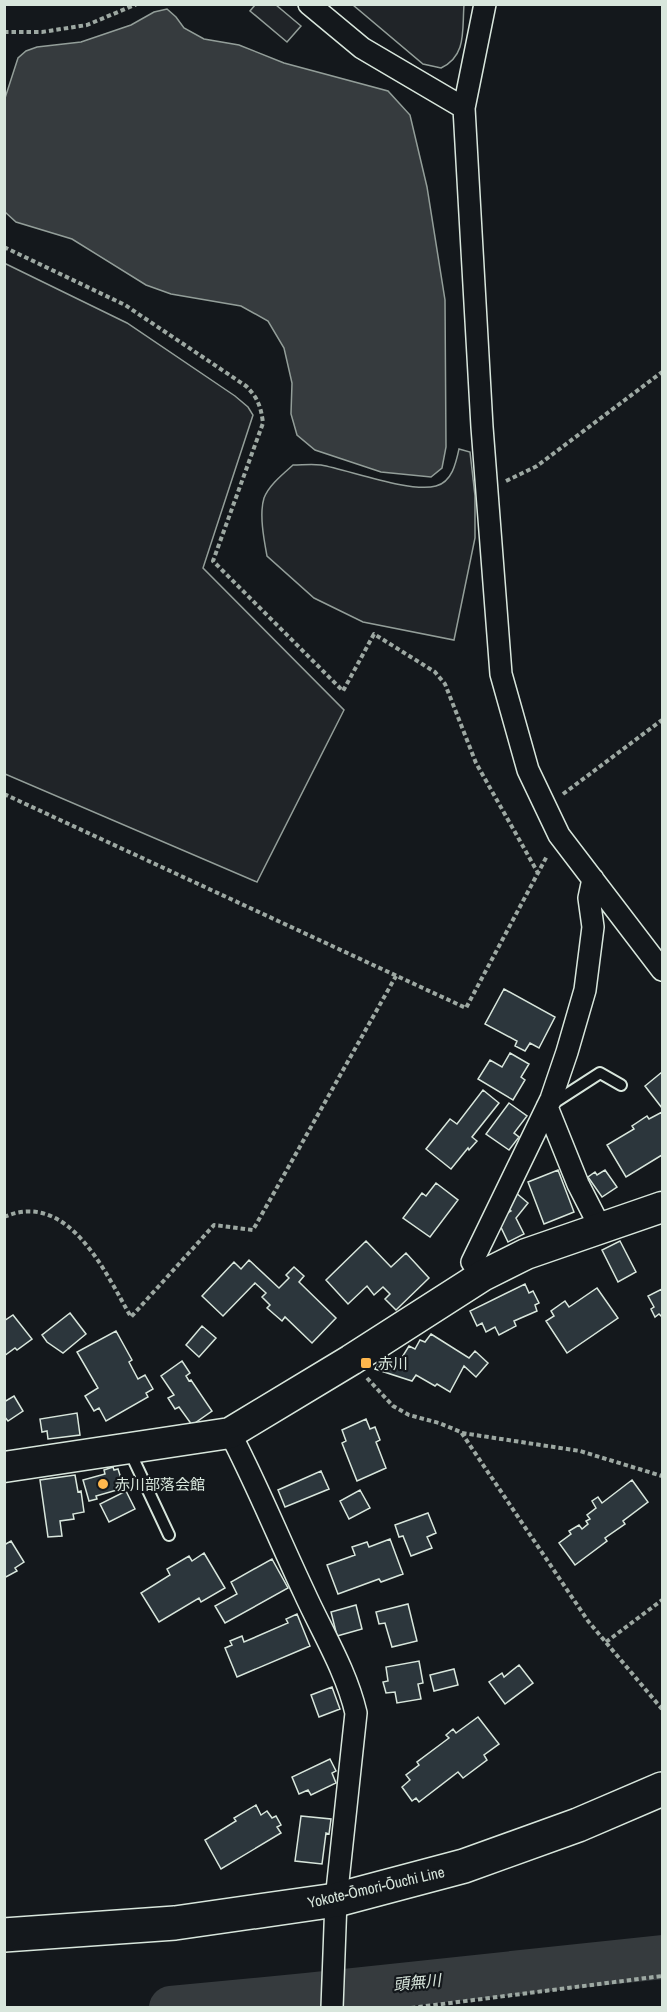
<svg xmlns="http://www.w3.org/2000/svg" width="667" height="2012" font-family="'Archivo Narrow','Noto Sans JP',sans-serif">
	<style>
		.green { fill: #202428; stroke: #939e99; stroke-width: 1.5 }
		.water { fill: #363b3e; stroke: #939e99; stroke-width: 1.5 }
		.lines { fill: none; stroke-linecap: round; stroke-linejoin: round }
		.river { stroke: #363b3e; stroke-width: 44 }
		.building { fill: #2c363c; stroke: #d8e6dc; stroke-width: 1.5 }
		.lane-casing { stroke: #d8e6dc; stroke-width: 14 }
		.street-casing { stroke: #d8e6dc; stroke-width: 24 }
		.secondary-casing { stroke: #d8e6dc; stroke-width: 33 }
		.primary-casing { stroke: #d8e6dc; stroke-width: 36 }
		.path { stroke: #9da8a2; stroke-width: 4; stroke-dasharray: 4.5 3; stroke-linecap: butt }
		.lane { stroke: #14181c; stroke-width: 10 }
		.street { stroke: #14181c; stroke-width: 21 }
		.secondary { stroke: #14181c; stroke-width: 30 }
		.primary { stroke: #14181c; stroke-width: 33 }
		.poi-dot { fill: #ffb74d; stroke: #14181c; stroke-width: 2 }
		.labels { text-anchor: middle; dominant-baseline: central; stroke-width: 4.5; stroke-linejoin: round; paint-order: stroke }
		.poi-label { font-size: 15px; fill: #d8e6dc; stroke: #14181c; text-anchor: start }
		.street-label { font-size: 15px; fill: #d8e6dc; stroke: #14181c }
		.water-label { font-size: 16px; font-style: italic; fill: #d8e6dc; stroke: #14181c }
	</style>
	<rect width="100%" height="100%" fill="#14181c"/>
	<path class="green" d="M255 5H276L301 26 287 42 250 11Z
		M353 5H464C462 30 467 56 441 68L423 64Z
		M4 263 127 323 235 396 248 407 253 415 203 568 344 710 257 882 5 774Z
		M459 449 470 452 475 496V538L454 640 363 622 314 598 267 556C264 540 259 514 264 498 269 485 283 474 293 465 302 465 312 464 321 465 349 470 410 493 436 486 452 482 456 463 459 449Z"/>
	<path class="water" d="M167 9 176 17 184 28 204 39 239 45 284 63 388 91 410 115 427 187 445 300 446 447 442 468 431 477 381 472 315 450 297 435 291 414 292 383 284 348 268 321 241 306 171 294 146 285 72 239 16 222 5 212V98L18 58 26 51 37 47 81 42 131 25 154 12Z"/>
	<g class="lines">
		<path class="river" d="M171 2008 307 1995 662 1957"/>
	</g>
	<path class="building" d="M504 989 555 1017 539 1048 530 1043 525 1051 515 1046 517 1041 485 1024Z
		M510 1053 529 1064 521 1077 525 1080 513 1100 478 1079 490 1060 502 1067Z
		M662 1072V1108L645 1086Z
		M483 1090 499 1103 472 1137 477 1141 469 1150 468 1148 451 1169 426 1149 450 1119 457 1124Z
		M509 1103 527 1116 514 1133 519 1137 509 1150 486 1134Z
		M662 1112V1155L626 1177 607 1145 634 1129 632 1126 647 1116 649 1119Z
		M558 1170 574 1212 544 1224 528 1182Z
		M605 1170 617 1187 602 1197 588 1177 595 1172 597 1175Z
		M436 1183 458 1200 430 1237 403 1218 422 1193 426 1196Z
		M515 1192 528 1203 516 1218 524 1234 508 1242 497 1219 511 1211 504 1206Z
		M366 1241 391 1267 406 1253 429 1278 396 1310 385 1299 390 1294 383 1287 374 1295 367 1286 348 1304 326 1280Z
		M620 1241 636 1272 618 1282 602 1250Z
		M249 1260 279 1288 289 1278 286 1275 294 1267 304 1276 299 1282 336 1318 312 1343 285 1317 282 1321 267 1308 270 1305 262 1297 266 1293 255 1283 223 1316 202 1296 234 1262 241 1269Z
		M525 1284 529 1293 533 1291 539 1303 535 1305 537 1311 514 1321 516 1326 499 1335 495 1327 486 1332 482 1323 477 1326 470 1311Z
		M597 1288 618 1318 567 1353 546 1321 554 1316 551 1311 565 1301 569 1307Z
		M662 1289V1317L659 1314 655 1317 651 1309 654 1307 648 1296Z
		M70 1313 86 1334 63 1353 47 1342 42 1335Z
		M13 1315 32 1339 17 1350 15 1348 4 1356V1321Z
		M202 1326 216 1338 199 1357 186 1345Z
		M116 1331 132 1360 129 1362 138 1379 145 1375 153 1389 146 1393 148 1397 106 1421 99 1408 94 1411 85 1396 98 1388 77 1352Z
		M431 1334 469 1358 475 1351 488 1363 476 1377 464 1366 450 1392 437 1384 435 1386 416 1375 412 1381 375 1369 382 1358 396 1367 409 1346 415 1349 420 1340 425 1342Z
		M182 1361 190 1373 186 1376 189 1381 191 1380 212 1411 192 1425 179 1407 175 1409 168 1398 174 1395 161 1376Z
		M14 1396 23 1411 8 1421 4 1416V1402Z
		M77 1413 80 1435 48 1439 47 1431 42 1432 40 1419Z
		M366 1419 370 1429 375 1427 380 1440 376 1442 386 1468 357 1481 342 1443 346 1441 342 1430Z
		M113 1467 114 1470 118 1469 124 1488 96 1496 97 1499 89 1501 83 1480 105 1474 104 1470Z
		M321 1471 329 1489 285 1507 278 1490Z
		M75 1475 78 1492 81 1491 84 1512 73 1514 74 1519 60 1521 62 1536 48 1537 40 1480Z
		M632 1480 648 1502 623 1521 625 1524 605 1538 607 1541 575 1565 559 1543 571 1534 569 1531 579 1525 582 1529 588 1524 586 1521 590 1519 587 1515 596 1508 592 1501 598 1497 602 1503Z
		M360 1490 370 1508 349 1519 340 1501Z
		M126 1491 135 1509 109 1522 100 1504Z
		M428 1513 436 1533 427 1537 432 1548 411 1556 403 1536 399 1537 395 1525Z
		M390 1539 403 1574 381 1582 379 1579 338 1594 327 1565 355 1555 352 1547 367 1542 369 1547Z
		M11 1541 24 1562 15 1568 17 1571 4 1578V1545Z
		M204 1553 225 1588 201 1602 199 1598 159 1622 141 1593 170 1575 167 1569 189 1556 192 1561Z
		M272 1559 288 1588 225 1623 215 1606 237 1594 231 1582Z
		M408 1604 417 1641 392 1647 385 1623 379 1624 376 1612Z
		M356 1605 362 1629 337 1636 331 1612Z
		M297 1614 310 1646 237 1677 225 1648 232 1645 230 1641 242 1636 244 1642 288 1623 286 1619Z
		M419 1661 423 1683 418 1684 421 1699 397 1703 395 1692 386 1693 383 1682 388 1681 386 1667Z
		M519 1665 533 1683 505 1704 489 1682 502 1673 504 1677Z
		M454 1669 458 1685 434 1691 430 1675Z
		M332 1687 340 1709 319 1717 311 1695Z
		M478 1717 499 1744 484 1755 487 1760 463 1778 458 1772 419 1802 416 1798 412 1801 402 1787 410 1780 406 1775 419 1765 417 1762 449 1738 446 1735 453 1729 456 1733Z
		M330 1759 336 1771 332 1773 336 1783 311 1795 308 1790 299 1794 292 1777Z
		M256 1805 261 1815 267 1811 272 1818 276 1816 281 1825 277 1827 281 1833 221 1869 205 1840 236 1821 234 1818Z
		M301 1816 331 1819 329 1834 326 1833 322 1864 295 1861Z"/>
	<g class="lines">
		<g class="lane-casing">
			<path id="lane" d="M552 1104 600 1073 621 1085
				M130 1452 169 1535"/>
		</g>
		<g class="street-casing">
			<path id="street" d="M309 4 362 48 464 108
				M485 4 464 108 482 427 501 674 528 770 559 835 662 970
				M547 1107 578 1184 600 1227
				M482 1276 472 1262 551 1099 567 1052 585 990 593 927 589 898 593 879
				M230 1433C257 1485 279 1539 304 1592 322 1632 346 1670 356 1713L336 1900 332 2008"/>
		</g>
		<g class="secondary-casing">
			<path id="secondary" d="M4 1467 230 1433 351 1360 482 1276 526 1254 662 1207"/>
		</g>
		<g class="primary-casing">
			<path id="primary" d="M4 1935 175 1923 336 1900 464 1866 578 1825 662 1789"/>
		</g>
		<path class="path" d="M4 32H42L87 25 137 4
			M4 247 125 305 246 386C258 398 261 407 263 423L213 561 343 691 374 634 435 672 445 684 476 763 538 873
			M506 481 537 466 662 372
			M4 794 466 1008 547 856
			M563 794 662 720
			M4 1217C69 1189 106 1274 131 1317L214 1225 253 1230 396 976
			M367 1378 393 1406 409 1415 439 1423 461 1432 588 1621 662 1709
			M462 1433 580 1451 662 1476
			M606 1642 662 1600
			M411 2008 662 1976"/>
		<use href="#lane" class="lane"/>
		<use href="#street" class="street"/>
		<use href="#secondary" class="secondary"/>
		<use href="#primary" class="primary"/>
	</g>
	<g class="poi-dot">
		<rect x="360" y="1357" width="12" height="12" rx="3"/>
		<circle cx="103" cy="1484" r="6"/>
	</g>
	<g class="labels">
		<g class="poi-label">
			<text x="378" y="1363">赤川</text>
			<text x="115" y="1484">赤川部落会館</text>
		</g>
		<g class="street-label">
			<text transform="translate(376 1887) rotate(-13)">Yokote-Ōmori-Ōuchi Line</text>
		</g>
		<g class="water-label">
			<text transform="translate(417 1982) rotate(-6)">頭無川</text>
		</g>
	</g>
	<rect width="667" height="2012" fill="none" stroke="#d8e6dc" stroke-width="12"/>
</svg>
